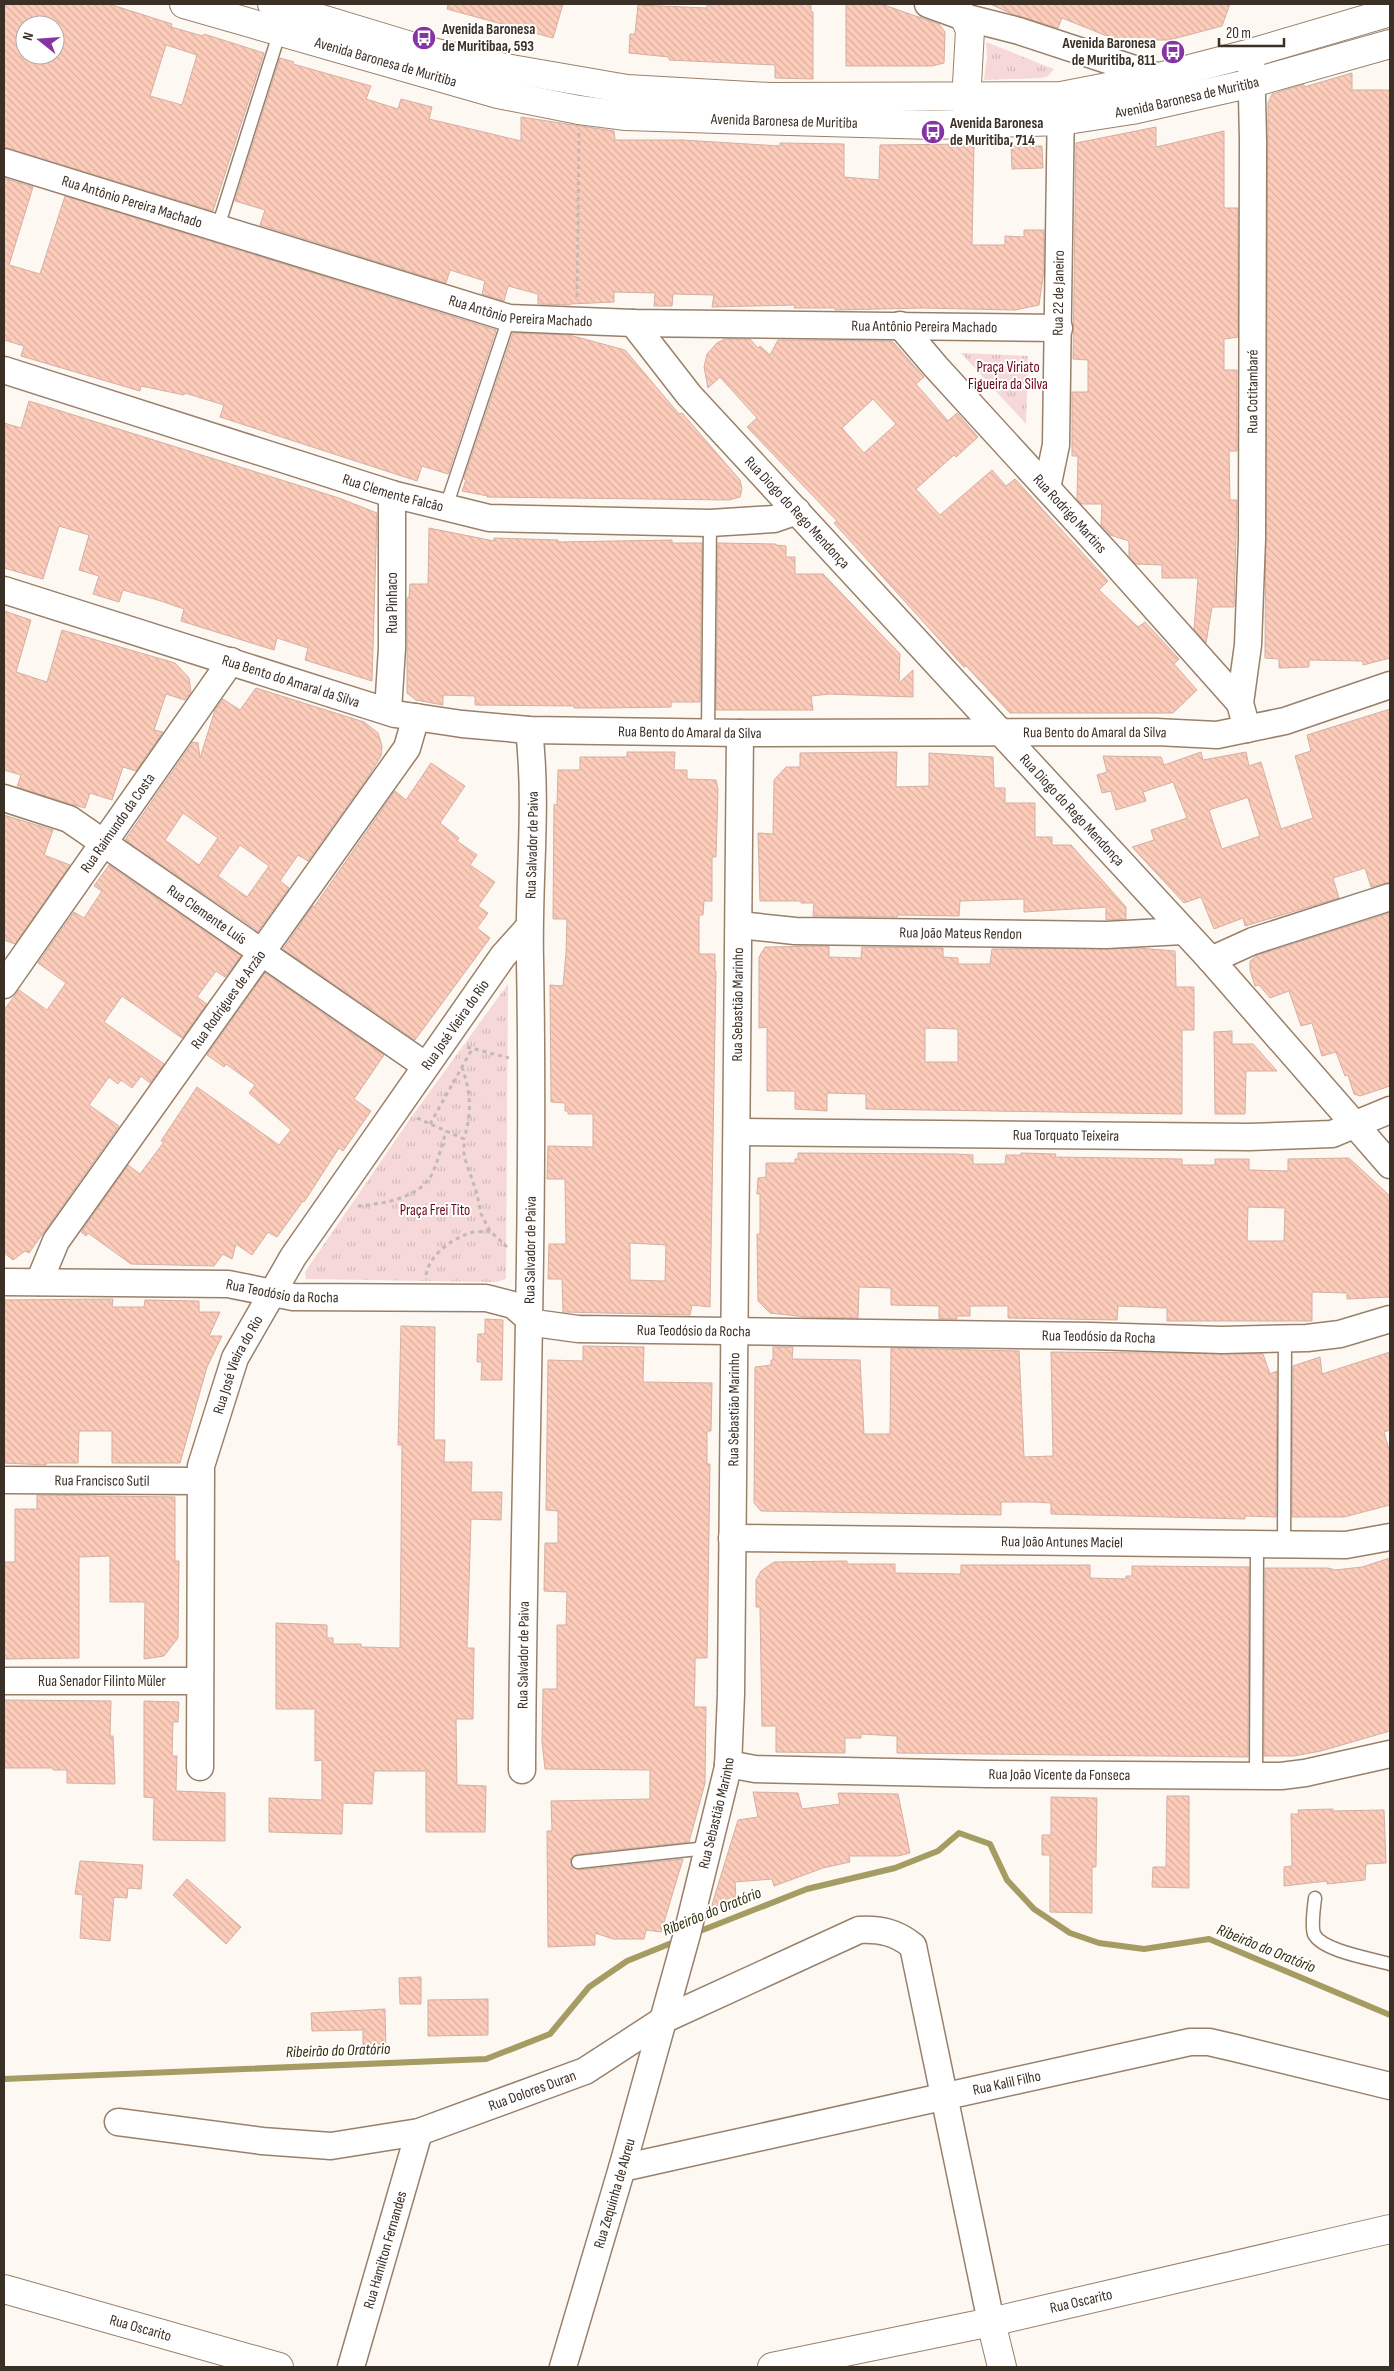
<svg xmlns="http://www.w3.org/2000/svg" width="1394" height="2371" font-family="'Sofia Sans Condensed',sans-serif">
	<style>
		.park { fill: url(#park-tufts) }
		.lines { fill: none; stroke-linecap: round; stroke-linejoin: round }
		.stream { stroke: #a49c62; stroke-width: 6 }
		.building { fill: url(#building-back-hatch); stroke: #d4b0a4; fill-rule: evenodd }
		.service-casing { stroke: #99806a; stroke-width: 15 }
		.minor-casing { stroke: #99806a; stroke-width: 29 }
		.tertiary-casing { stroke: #99806a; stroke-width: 30 }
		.secondary-casing { stroke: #99806a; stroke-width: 30 }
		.path { stroke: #c1bab3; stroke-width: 3; stroke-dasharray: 4 4; stroke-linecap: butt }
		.service { stroke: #fff; stroke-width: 12 }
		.minor { stroke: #fff; stroke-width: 26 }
		.tertiary { stroke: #fff; stroke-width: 28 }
		.secondary { stroke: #fff; stroke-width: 28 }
		.labels { text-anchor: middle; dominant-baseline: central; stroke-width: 4; stroke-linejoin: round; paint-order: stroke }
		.poi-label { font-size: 15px; font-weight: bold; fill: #3b3026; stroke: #fff; text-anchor: start }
		.street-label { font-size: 15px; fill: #3b3026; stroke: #fff }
		.park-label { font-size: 15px; fill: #6c0519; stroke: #fff }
		.water-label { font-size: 16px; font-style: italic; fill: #302d09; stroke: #fff }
	</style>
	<defs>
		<pattern id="park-tufts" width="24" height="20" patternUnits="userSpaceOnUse" patternTransform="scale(1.25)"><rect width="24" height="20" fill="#f5d8d7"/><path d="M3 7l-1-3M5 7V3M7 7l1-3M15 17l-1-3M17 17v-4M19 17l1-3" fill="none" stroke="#d3bab8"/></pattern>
		<pattern id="building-back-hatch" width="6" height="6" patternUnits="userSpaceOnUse" patternTransform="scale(1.25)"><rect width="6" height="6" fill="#fdccba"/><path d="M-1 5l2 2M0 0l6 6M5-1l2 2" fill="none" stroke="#dab0a0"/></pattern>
	</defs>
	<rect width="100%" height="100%" fill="#fef8f3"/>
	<path class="park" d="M986 42 1046 66 1054 69 1048 76 1041 78 984 80 987 56Z
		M961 353 1028 356 1026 424Z
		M508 984 506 1279 496 1282 306 1279 305 1272 412 1116Z"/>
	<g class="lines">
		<path class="stream" d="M695 1933 807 1889 895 1868 938 1851 959 1833 990 1844 1007 1880 1034 1909 1070 1933 1099 1943 1144 1949 1209 1939 1390 2015
			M4 2079 486 2059 550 2034 589 1987 627 1961 679 1940"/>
	</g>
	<path class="building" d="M4 4H109L172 24 171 27 203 36 204 34 264 53 213 211 4 147ZM25 25H55V55H25ZM166 45 197 55 182 105 150 96Z
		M448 4H563L553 38 447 9Z
		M707 4H811V12H813V79L775 78V65L669 60V57L629 53 630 34H635L638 5 707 8Z
		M846 4H881L939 24 945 32 944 63 932 66H846Z
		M990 4H1230L1222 26 1169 40H1117L1062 18 1058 28 1012 14Z
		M280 58 294 62 293 64 371 86 366 99 398 109 401 99 432 107 429 119 521 141V117L614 131 615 140H682L780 146V143L844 144V177L879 180 880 145 974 144 972 245H1005V236L1024 237V230H1044V270L1039 305 1015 310 923 308 835 310V308H794L795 305 712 307 714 295 673 294 672 306H654L655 293 614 292V302L570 304V305L538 304V294L508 286 504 301 482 294 485 281 450 270 446 283 260 225 265 210 235 201Z
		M1352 73V90H1390V658L1363 665V661L1309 660V667L1279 668V659L1265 658 1268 103 1272 94 1304 84V87Z
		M1156 127V147L1224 131V208H1238V337L1224 339V370H1237V451H1229L1230 500H1237L1234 607H1212L1206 643 1194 629 1198 578H1162V565L1136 564 1129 556V541L1110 535 1101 525 1102 504H1081L1077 499 1078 456H1072V392H1088V360L1073 359 1076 143Z
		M1011 146H1042L1043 168 1012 169Z
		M4 178 33 187 9 265 40 274 65 196 496 330 448 474 422 466 417 481 220 417 224 405 185 393 184 395 141 386 140 391 21 356 24 346 4 340Z
		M513 333 569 335 625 350 679 414 682 413 740 480 742 489 740 497 729 500 487 497 488 496 462 491 466 480 464 479Z
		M725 339H750L758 348 760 346 770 355 778 340 892 341 924 377 916 384 948 421 957 413 978 437 956 457 954 455 916 489 940 515 992 470 1006 486 1015 479 1108 581 1099 590 1138 627 1145 622 1179 659 1174 664 1197 690 1173 713H1010L966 666 964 667 834 523 837 521 747 427 757 418 720 377 708 388 704 367 707 354 717 343ZM873 399 896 424 864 453 842 428Z
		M29 401 339 498 377 513 372 681 305 660 308 648 277 638 274 650 181 621 184 609 161 601 123 590 119 602 93 594 99 576 79 570 89 535 59 526 43 579 4 568V423L21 428Z
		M429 528 494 541V538L558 540V542L672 540V543H702L700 702H671V707L606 708H574V706L475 705V696L443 695V705L416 700 407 693V598H409L410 584H428Z
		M718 543 776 544V545L786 546V557H795V574H823L900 654 899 683 913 670V697L829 694 811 696 813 710H716Z
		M4 611 31 620 16 672 47 682 62 630 175 663 189 678 191 692 185 700 166 694 154 730 163 732 136 771 123 767 112 800 90 793 85 808 64 802 17 787 21 775 4 770Z
		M256 688 364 722 378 733 382 746 381 756 370 774 308 861 298 855 280 881 289 888 258 931 125 840 193 742 198 743 200 758 215 710 223 699 240 710ZM183 813 218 838 199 865 165 840ZM240 845 269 866 247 897 218 876Z
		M1390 709V882L1371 887 1365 868 1333 878 1339 898 1245 926 1243 918 1214 929 1201 897 1184 903 1132 847 1154 840 1151 830 1187 818 1173 782 1143 792 1146 801 1116 810 1111 791 1102 793 1097 775 1107 772 1103 756 1161 757 1164 765 1201 752 1203 760 1246 752 1249 766 1261 762 1281 829 1313 818 1295 756 1311 751 1307 735ZM1246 798H1248L1260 836 1222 849 1209 810Z
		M627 752H675L674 770H687V779L716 780 718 789 716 857H712V901H704L703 915H699V954H715V971H716L710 1307 692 1305 690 1315 563 1312 562 1279H548L549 1244H566L565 1179H547L548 1146 593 1147V1114H568V1111H565V1103L551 1102 550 985 563 986 566 953 567 919H553L554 804 557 805 558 770H580V757H627ZM630 1243 666 1245 665 1281 630 1280Z
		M897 752 896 787 929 786V753L993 757 994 788H1005V803H1035V837H1052V845H1071L1126 907V919L1106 920V907L1024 912V899L960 901 959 916 897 915V917L813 916 814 903H801V901H760L758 833 773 834 774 780 786 767H800V753Z
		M431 763 465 786 440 823 459 838 457 841 477 855 470 865 495 882 478 906 488 913 477 928 490 938 415 1040 283 949 313 906 314 907 395 791 406 800Z
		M4 815 53 830 44 855 70 865 15 944 4 940Z
		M109 865 241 956 225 977 216 971 197 997 207 1004 182 1038 122 996 104 1022 164 1064 150 1083 141 1076 132 1088 121 1080 118 1084 109 1077 89 1105 119 1126 29 1253 25 1251 13 1260 4 1253V1010L19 990 47 1010 66 983 38 963 74 912 84 918 102 891 94 886Z
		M1390 913V1086L1360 1096 1354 1094 1348 1075 1345 1076 1336 1052 1322 1056 1312 1023 1301 1026 1289 991 1270 998 1259 985 1255 986 1250 970V961L1258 955Z
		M829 946V957L861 958 862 947 943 948V957L958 958V964H990L992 949 1137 948 1175 951 1176 987H1194V1030H1182V1114L866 1109V1094L827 1093V1111L795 1109V1091H767V1027L759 1028V957L765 947ZM925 1028 958 1029V1062H925Z
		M265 973 384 1055 354 1099 371 1111 343 1151 339 1148 304 1202 303 1201 277 1237 268 1232 252 1255 236 1244 232 1259 223 1254 214 1266 131 1264 88 1233 86 1236 81 1232 128 1165 140 1174 164 1142 161 1141 197 1087 279 1145 291 1130 249 1093 255 1085 226 1064 224 1067 207 1055Z
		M1232 1031V1044H1253L1277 1071H1246L1245 1114H1215L1214 1032Z
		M798 1153 956 1154 973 1155V1164H1005L1006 1155H1021V1153L1056 1154 1055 1157 1182 1159V1165H1215V1159H1249V1170L1288 1171V1159L1349 1158 1390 1196V1297L1347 1299V1293L1312 1292V1321H1167V1308L1118 1306 1117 1320 1008 1318V1306H970V1316H957V1319H939V1306L891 1305V1288L859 1287 858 1318 807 1317 770 1313 758 1301 757 1234H760V1194H757L758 1178 766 1177V1163H795V1159H798ZM1248 1207 1285 1208 1284 1241H1247Z
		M113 1299 112 1307H144L145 1300 199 1301V1312H220L209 1336H222L207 1367 180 1463H112V1431H79L78 1463H46V1465L4 1463V1300Z
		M485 1319 503 1320 502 1380H481L482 1362H477L478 1334H485Z
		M401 1326 435 1327 434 1440H445L444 1462H472L471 1492H502L501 1520 471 1519 467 1648H474L473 1719H456L457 1785 486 1786 485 1832H426V1771H374L372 1804 343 1803 342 1834 269 1832V1798L322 1800V1760L315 1761V1709H276V1623L327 1625V1638H333V1644H361V1647L400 1648 402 1445H398Z
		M583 1346 644 1347 643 1382 712 1383 711 1431H707V1464H710L707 1658H695V1675L694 1707H706L705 1783 689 1842 577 1854 570 1859 572 1867 579 1870 683 1859 661 1932 646 1930 644 1939H613L595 1933V1945L548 1947 547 1831H552L551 1801 650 1799V1770L545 1769 542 1742 543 1689H557V1625H566L567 1592 544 1591 545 1543H558V1511L546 1510 548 1360 583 1361Z
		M773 1347H793L792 1359 860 1360 864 1434H890L891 1348 1019 1351 1024 1457 1053 1456 1051 1352 1263 1354 1270 1374 1277 1371 1276 1517 1245 1516V1519L1051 1514V1503L1035 1502H1001V1515L761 1511 754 1503 755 1367 771 1365V1360H773Z
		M1390 1352V1430L1384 1432 1390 1453V1505L1344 1517H1292L1293 1366 1320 1357 1322 1374Z
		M37 1495 175 1497V1561H179L178 1638 164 1656 144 1659 145 1602H110V1556L79 1557V1658L4 1659V1562H15V1509H37Z
		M1390 1558V1731L1321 1751 1294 1756H1264L1265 1568H1328L1335 1570 1362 1567Z
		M847 1561V1564H895V1573L961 1574V1565H1090V1578L1126 1579V1576H1132V1566L1249 1567 1248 1757 897 1753V1736L861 1734V1738H845V1753L776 1752V1726H762L760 1607H756V1580L761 1571 774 1562Z
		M4 1700 111 1701 110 1736H113L115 1784 67 1783V1770H53V1768H4Z
		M144 1701 179 1702 178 1722H173L172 1756H177L176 1791 225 1793V1841L153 1840 154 1798 144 1797Z
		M753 1792 798 1793 802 1809 840 1804 838 1793 898 1794 910 1853 898 1856H849L850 1862 823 1868 774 1886 772 1879 735 1882 736 1899 711 1908 738 1820 758 1817Z
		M1167 1796H1189V1888L1152 1887 1153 1867H1166Z
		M1051 1797 1097 1798 1096 1867H1092V1913L1050 1912V1855H1042V1835H1051Z
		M1333 1809V1811L1384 1810 1386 1863 1366 1864 1365 1880 1327 1884V1881L1284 1886V1867L1292 1866 1291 1814H1299L1298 1810Z
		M80 1861 143 1865 141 1889 128 1888 127 1898 114 1897 110 1941 80 1938 83 1895 75 1894Z
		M187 1879 241 1927 226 1944 173 1895Z
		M421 1977V2004H400L399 1978Z
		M488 1999V2035L428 2036V2000Z
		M385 2009 386 2050 363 2051V2030L312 2031 311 2013Z"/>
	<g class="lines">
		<g class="service-casing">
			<path id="service" d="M218 227 280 31
				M446 507 509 318
				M708 733 710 523
				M1284 1545 1285 1339
				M1256 1776 1257 1545
				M578 1862 707 1848
				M1315 1898C1314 1908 1311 1925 1314 1934 1322 1951 1373 1959 1390 1964"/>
		</g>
		<g class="minor-casing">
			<g id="minor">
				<path d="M928 4 964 17 1019 31 1159 77"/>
				<path id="s1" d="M4 162 509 318 633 323 1059 328"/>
				<path id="s2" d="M633 323 689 395 1211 960 1390 1165"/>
				<path id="s3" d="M900 325 936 367 1108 555 1240 703"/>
				<path id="s4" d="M4 370 392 494 489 518 710 523 774 519 797 511"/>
				<path id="s5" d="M1047 488 1056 445 1061 99"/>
				<path id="s6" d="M4 590 395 714 462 724 529 730 740 733 1156 732 1217 735 1285 721 1390 685"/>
				<path d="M388 711 392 648V494"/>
				<path id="s7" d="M1247 729 1240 703 1248 645 1252 539 1253 140 1251 53"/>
				<path id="s8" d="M4 798 69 819 426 1066"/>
				<path id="s9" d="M739 925 795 931 1106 935 1183 931"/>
				<path d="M1211 960 1253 941 1390 897"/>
				<path id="s10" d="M4 985 231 661"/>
				<path id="s11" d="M737 1132 1249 1137 1332 1134 1390 1110"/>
				<path id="s12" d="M4 1282 228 1284 293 1297 486 1298 513 1305 534 1323 578 1329 1091 1336 1222 1340 1307 1338 1340 1334 1390 1319"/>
				<path id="s13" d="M39 1282 56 1241 407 748 416 717"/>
				<path id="s14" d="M4 1480 200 1481"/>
				<path id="s15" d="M732 1538 1346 1545 1390 1537"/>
				<path id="s16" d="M4 1681H199"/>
				<path id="s17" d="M728 1764 755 1769 987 1774 1281 1776 1305 1773 1390 1754"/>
				<path id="s18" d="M200 1767 201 1466 235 1358 293 1257 503 956 529 927"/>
				<path id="s19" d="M522 1770C523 1500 535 1230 530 960 528 883 538 806 529 730"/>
				<path id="s20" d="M118 2122 262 2141 331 2146 419 2132 585 2071 665 2019 859 1930C880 1929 896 1932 913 1946L991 2322"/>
				<path id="s21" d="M622 2168 1190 2042H1209L1235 2048 1390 2086"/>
				<path id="s22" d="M351 2367 419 2132"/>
				<path id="s23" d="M563 2367 622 2168 687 1934 728 1767 731 1694 740 733"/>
			</g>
		</g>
		<g class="tertiary-casing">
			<path id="tertiary" d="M991 2322 1002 2367"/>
		</g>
		<g class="secondary-casing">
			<g id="secondary">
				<path id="s24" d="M184 4 498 94 579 110 626 116 751 120 933 125 1061 121 1132 110 1252 83 1390 44"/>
				<path d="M272 4 427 51 505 68 627 89 770 97 1061 96 1159 77 1251 53 1390 12"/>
				<path d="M964 17 970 30 967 84 968 116"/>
				<path id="s25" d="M4 2289 279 2367"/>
				<path id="s26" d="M772 2367 991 2322 1390 2229"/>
			</g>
		</g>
		<path class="path" d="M577 297 579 133
			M467 1047 509 1058
			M462 1067C471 1093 472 1113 464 1139
			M417 1118 464 1139V1156L477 1194 481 1214 490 1231 507 1247
			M430 1124 472 1049
			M358 1206C381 1204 417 1199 431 1176 438 1162 442 1145 446 1131
			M426 1275C429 1256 449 1241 467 1234 473 1231 483 1232 490 1231"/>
		<use href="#service" class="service"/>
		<use href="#minor" class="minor"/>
		<use href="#tertiary" class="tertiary"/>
		<use href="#secondary" class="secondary"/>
	</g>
	<defs>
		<g id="bus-disc" transform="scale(1.25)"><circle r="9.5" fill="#8634a3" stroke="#fff"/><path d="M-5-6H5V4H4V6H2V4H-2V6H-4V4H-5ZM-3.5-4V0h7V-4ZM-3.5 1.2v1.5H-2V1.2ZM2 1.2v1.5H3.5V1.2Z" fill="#fff"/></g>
	</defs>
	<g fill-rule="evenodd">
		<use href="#bus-disc" x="424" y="38"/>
		<use href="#bus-disc" x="1173" y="52"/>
		<use href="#bus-disc" x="933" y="132"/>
	</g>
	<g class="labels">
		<g class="poi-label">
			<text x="442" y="29">Avenida Baronesa<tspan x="442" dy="17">de Muritibaa, 593</tspan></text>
			<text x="1156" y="43" text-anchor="end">Avenida Baronesa<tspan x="1156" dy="17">de Muritiba, 811</tspan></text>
			<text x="950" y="123">Avenida Baronesa<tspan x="950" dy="17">de Muritiba, 714</tspan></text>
		</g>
		<g class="street-label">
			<text stroke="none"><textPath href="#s24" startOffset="210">Avenida Baronesa de Muritiba</textPath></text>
			<text stroke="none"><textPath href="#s24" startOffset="1020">Avenida Baronesa de Muritiba</textPath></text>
			<text stroke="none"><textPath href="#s24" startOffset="615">Avenida Baronesa de Muritiba</textPath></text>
			<text stroke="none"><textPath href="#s1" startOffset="134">Rua Antônio Pereira Machado</textPath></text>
			<text stroke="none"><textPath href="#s5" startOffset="196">Rua 22 de Janeiro</textPath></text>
			<text stroke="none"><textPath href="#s1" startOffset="539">Rua Antônio Pereira Machado</textPath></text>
			<text stroke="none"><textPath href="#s1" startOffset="944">Rua Antônio Pereira Machado</textPath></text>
			<text stroke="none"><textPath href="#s7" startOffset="339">Rua Cotitambaré</textPath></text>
			<text stroke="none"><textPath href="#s4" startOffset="408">Rua Clemente Falcão</textPath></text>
			<text stroke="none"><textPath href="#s2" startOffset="251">Rua Diogo do Rego Mendonça</textPath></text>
			<text stroke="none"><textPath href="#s3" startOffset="254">Rua Rodrigo Martins</textPath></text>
			<text transform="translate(392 603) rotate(-90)">Rua Pinhaco</text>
			<text stroke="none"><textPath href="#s6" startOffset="301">Rua Bento do Amaral da Silva</textPath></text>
			<text stroke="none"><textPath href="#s6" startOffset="706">Rua Bento do Amaral da Silva</textPath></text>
			<text stroke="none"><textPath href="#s6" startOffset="1111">Rua Bento do Amaral da Silva</textPath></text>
			<text stroke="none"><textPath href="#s2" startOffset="656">Rua Diogo do Rego Mendonça</textPath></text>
			<text stroke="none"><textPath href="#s10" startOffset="198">Rua Raimundo da Costa</textPath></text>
			<text stroke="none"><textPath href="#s19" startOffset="925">Rua Salvador de Paiva</textPath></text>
			<text stroke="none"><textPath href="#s8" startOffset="236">Rua Clemente Luís</textPath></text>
			<text stroke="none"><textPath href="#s9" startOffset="222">Rua João Mateus Rendon</textPath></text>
			<text stroke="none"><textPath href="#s13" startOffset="341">Rua Rodrigues de Arzão</textPath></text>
			<text stroke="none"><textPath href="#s23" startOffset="1385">Rua Sebastião Marinho</textPath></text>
			<text stroke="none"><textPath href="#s18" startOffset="814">Rua José Vieira do Rio</textPath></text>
			<text stroke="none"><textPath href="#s11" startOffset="329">Rua Torquato Teixeira</textPath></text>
			<text stroke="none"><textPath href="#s19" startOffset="520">Rua Salvador de Paiva</textPath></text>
			<text stroke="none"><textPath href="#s12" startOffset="279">Rua Teodósio da Rocha</textPath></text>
			<text stroke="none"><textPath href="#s12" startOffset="699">Rua Teodósio da Rocha</textPath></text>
			<text stroke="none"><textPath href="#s12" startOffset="1104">Rua Teodósio da Rocha</textPath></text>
			<text stroke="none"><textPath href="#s18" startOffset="409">Rua José Vieira do Rio</textPath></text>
			<text stroke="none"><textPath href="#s23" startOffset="980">Rua Sebastião Marinho</textPath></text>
			<text stroke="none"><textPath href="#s14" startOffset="98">Rua Francisco Sutil</textPath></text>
			<text stroke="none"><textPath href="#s15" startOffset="330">Rua João Antunes Maciel</textPath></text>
			<text stroke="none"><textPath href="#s19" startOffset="115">Rua Salvador de Paiva</textPath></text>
			<text stroke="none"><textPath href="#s16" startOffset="98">Rua Senador Filinto Müler</textPath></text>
			<text stroke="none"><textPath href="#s17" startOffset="332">Rua João Vicente da Fonseca</textPath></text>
			<text stroke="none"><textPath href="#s23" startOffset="575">Rua Sebastião Marinho</textPath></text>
			<text stroke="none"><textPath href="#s21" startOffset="394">Rua Kalil Filho</textPath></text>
			<text stroke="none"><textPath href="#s20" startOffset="424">Rua Dolores Duran</textPath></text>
			<text stroke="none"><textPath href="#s23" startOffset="181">Rua Zequinha de Abreu</textPath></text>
			<text stroke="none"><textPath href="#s22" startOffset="122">Rua Hamilton Fernandes</textPath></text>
			<text stroke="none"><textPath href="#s26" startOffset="316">Rua Oscarito</textPath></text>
			<text stroke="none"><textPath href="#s25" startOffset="142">Rua Oscarito</textPath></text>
		</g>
		<g class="park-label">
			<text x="1008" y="367">Praça Viriato<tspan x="1008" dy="17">Figueira da Silva</tspan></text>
			<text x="435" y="1210">Praça Frei Tito</text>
		</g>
		<g class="water-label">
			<text transform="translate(712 1912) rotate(-22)">Ribeirão do Oratório</text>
			<text transform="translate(1266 1949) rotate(22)">Ribeirão do Oratório</text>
			<text transform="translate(338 2051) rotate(-2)">Ribeirão do Oratório</text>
		</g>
	</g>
	<rect width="1394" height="2371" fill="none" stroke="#3b3026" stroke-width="10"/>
	<g transform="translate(40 40) rotate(287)"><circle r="24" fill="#ffffff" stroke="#b1aca8"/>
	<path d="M0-4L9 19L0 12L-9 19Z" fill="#8634a3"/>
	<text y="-8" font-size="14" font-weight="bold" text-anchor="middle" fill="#3b3026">N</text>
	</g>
	<path d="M1219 38v8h65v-8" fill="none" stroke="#3b3026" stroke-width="2.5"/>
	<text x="1226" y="38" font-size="15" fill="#3b3026" stroke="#ffffff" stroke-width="4" paint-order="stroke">20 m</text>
</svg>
